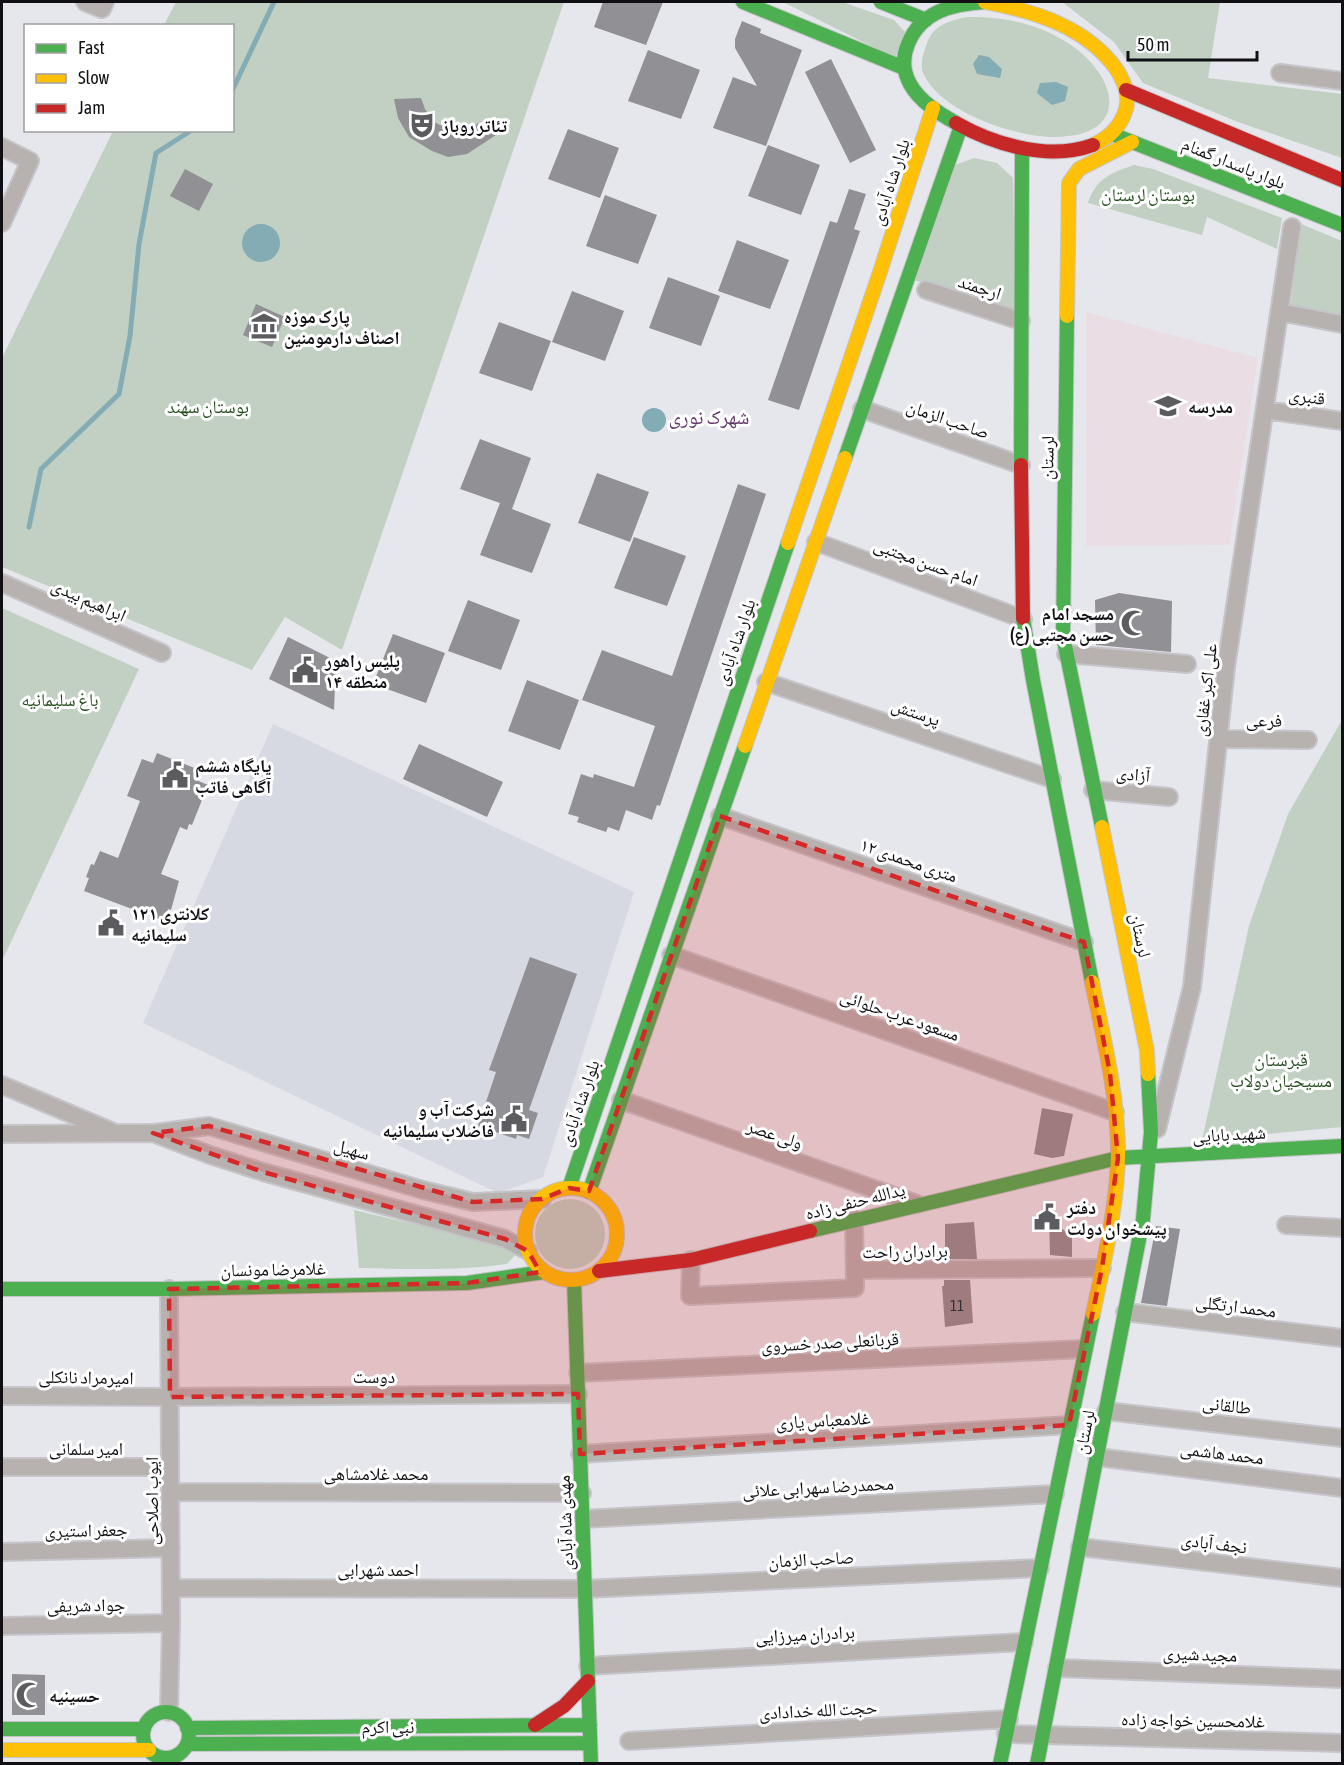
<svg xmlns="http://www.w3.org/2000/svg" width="1344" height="1765" font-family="'Asap Condensed','Noto Naskh Arabic',sans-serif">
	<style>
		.built { fill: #d6d8e2 }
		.education { fill: #eadde4 }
		.green { fill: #c1d0c2 }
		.water { fill: #84acb5 }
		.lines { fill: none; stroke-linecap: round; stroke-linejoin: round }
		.stream { stroke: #84acb5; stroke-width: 5 }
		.building { fill: #919094 }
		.street-casing { stroke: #c5c5c9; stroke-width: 20 }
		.fast-casing { stroke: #c5c5c9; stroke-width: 16 }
		.slow-casing { stroke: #c5c5c9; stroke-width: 16 }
		.jam-casing { stroke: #c5c5c9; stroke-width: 16 }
		.street { stroke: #b7b1b0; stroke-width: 16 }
		.fast { stroke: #4caf50; stroke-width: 14 }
		.slow { stroke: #ffc107; stroke-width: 14 }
		.jam { stroke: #c62828; stroke-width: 14 }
		.marked { fill: #d62828; fill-opacity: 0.2; stroke: #d62828; stroke-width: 4.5; stroke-dasharray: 12 8; stroke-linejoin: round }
		.labels { text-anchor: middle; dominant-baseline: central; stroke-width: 6; stroke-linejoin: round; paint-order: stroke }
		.number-label { font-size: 15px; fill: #303034 }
		.poi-label { font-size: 18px; font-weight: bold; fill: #101014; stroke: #fff; text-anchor: start }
		.street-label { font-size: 18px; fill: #101014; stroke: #fff }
		.park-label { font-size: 18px; fill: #224c1a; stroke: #fff }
		.neighbourhood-label { font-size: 20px; fill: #62366c; stroke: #fff }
	</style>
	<rect width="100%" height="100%" fill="#e6e7ec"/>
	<path class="built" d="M273 724 634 892 543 1177 498 1193 143 1023Z"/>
	<path class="education" d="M1086 312 1258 358 1229 545 1086 546Z"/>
	<path class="green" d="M176 2H564L342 650 285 617 252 670 2 567V358L113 131 232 130V26L164 25Z
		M783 2H842L894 20 906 33 895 58Z
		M1062 2H1220L1208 78 1342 94V158L1238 122 1143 83 1114 42Z
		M967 17C1005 16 1044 25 1075 48 1120 82 1127 135 1058 137 1017 138 941 113 923 73 920 65 923 54 926 46 932 26 947 21 967 17Z
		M974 158 997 163 1013 178 1016 312 911 279 955 165Z
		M1134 165 1153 169 1282 218 1277 249 1207 217 1202 235 1088 203C1096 178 1111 173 1134 165Z
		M1301 224 1342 241V323L1294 314 1291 304Z
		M2 608 139 669 2 961Z
		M1342 720V1127L1202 1140 1249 926 1288 814Z
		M535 1234a35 35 0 1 1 70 0a35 35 0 1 1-70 0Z
		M354 1210 502 1245 515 1255 507 1264C458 1271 408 1269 359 1268Z"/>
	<path class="water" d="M979 55 989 57 1002 69 1000 78 977 74 973 64Z
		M1056 82 1068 87 1065 101 1052 105 1037 93 1040 83Z
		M242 243a19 19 0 1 1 38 0a19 19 0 1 1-38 0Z
		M642 420a12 12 0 1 1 24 0a12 12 0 1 1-24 0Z"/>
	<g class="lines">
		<path class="stream" d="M232 91 274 2
			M29 527 41 469 119 394 130 336 139 244 156 153 192 130"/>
	</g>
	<path class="building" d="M603 2H663L646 45 594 27Z
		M742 21 761 29 760 33 802 50 766 146 713 128 733 77 757 86 735 48V39Z
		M648 50 700 70 681 119 628 101Z
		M831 59 876 150 850 163 805 72Z
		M421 98 425 109 434 122 450 130 466 129 481 122 496 135 467 154 448 157 432 151 409 137 398 118 394 99Z
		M568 129 619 148 600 198 548 179Z
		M768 145 820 165 801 215 748 196Z
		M185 169 213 184 199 211 170 196Z
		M849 189 866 194 854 229 860 231 799 410 768 400 830 221 837 223Z
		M605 195 657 215 638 264 586 246Z
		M737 240 789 260 770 309 718 291Z
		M668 277 720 296 701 346 649 328Z
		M572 291 624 311 605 361 552 342Z
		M256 304 285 317 272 347 243 335Z
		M499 322 551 341 532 391 479 373Z
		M480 439 531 458 512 509 551 524 532 573 480 555 500 503 460 489Z
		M597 473 649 492 630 542 578 523Z
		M738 484 766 494 660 806 657 805 652 820 626 810 619 831 608 827 606 832 577 822 579 817 568 814 581 774 593 778 594 774 634 787 655 726 582 700 602 650 672 676Z
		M634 537 686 556 667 606 614 588Z
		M1119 593 1172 601 1171 652 1096 645 1095 600Z
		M468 600 520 620 501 670 448 651Z
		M393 634 445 653 426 703 373 684Z
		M288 637 336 661 334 710 269 679Z
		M527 680 579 700 560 750 508 731Z
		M419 744 503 782 487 817 403 779Z
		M157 753 197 769 194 779 208 785 192 825 189 824 187 830 180 827 161 874 179 881 171 910 168 909 164 921 84 891 89 878 86 877 91 864 94 865 100 851 118 858 140 801 127 796 142 759 153 763Z
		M530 957 577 974 529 1110 538 1113 529 1139 517 1135 516 1139 478 1126 496 1072 489 1070Z
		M1042 1108 1073 1114 1064 1156 1052 1158 1034 1154Z
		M1049 1218 1072 1237V1257L1050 1255Z
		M974 1222 977 1259H945V1224Z
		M1156 1226 1180 1229 1167 1306 1141 1303Z
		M944 1280H970L973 1323 945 1327 942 1286H944Z
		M12 1674 45 1675V1715H12Z"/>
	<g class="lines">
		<g class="street-casing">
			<path id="street" d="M85 2 102 9 105 2
				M1280 73 1342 81
				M2 147 30 161 2 223
				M926 290 1021 321
				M1280 312 1342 324
				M862 409 1021 465
				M1265 410 1342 421
				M816 542 1023 619
				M2 583 162 653
				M1066 654 1187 664
				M766 682 1052 779
				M1219 739 1308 740
				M1093 790 1169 797
				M720 816 1084 942
				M671 955 1115 1112
				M2 1085 111 1131
				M621 1100 917 1204
				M1157 1129 1192 987 1226 667 1292 227
				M155 1133 209 1126 423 1190 473 1202 542 1199
				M2 1134 153 1133 210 1155 263 1172 505 1239 528 1251
				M1286 1225 1342 1228
				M691 1260 690 1296 855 1288 854 1219
				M855 1270 1102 1268
				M169 1289 171 1623 169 1712
				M1125 1312 1342 1338
				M578 1373 1084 1349
				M2 1396 170 1397 578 1394
				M1106 1411 1342 1438
				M580 1454 1069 1425
				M1097 1457 1342 1488
				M2 1467H170
				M170 1492 582 1493
				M583 1519 1055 1494
				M1080 1547 1342 1578
				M2 1552 171 1548
				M171 1588 585 1589 1040 1568
				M2 1626 171 1623
				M588 1666 1024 1642
				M1057 1668 1342 1679
				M1006 1734 1342 1743
				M629 1741 1009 1719"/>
		</g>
		<g class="fast-casing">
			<path id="fast" d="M743 2 904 68
				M881 2 926 20
				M956 123C940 114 920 102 910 84 903 71 902 58 908 44 921 11 953 4 985 2
				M1117 136 1342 225
				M1067 316 1063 636 1102 827
				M845 458 961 126
				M1021 465 1022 148
				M1023 618 1033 680 1092 982
				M569 1188 788 543
				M589 1192 745 746
				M810 1231 1118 1158 1342 1146
				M574 1280 591 1764
				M2 1289H169L467 1283 544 1272
				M143 1735a23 23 0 1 1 46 0a23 23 0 1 1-46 0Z
				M187 1728 590 1725
				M2 1729H144
				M187 1744 590 1743
				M1000 1764 1093 1314
				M1037 1764 1143 1219 1151 1132 1148 1074"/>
		</g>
		<g class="slow-casing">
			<path id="slow" d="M985 2C1034 11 1087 27 1117 70 1124 82 1130 95 1126 109 1121 126 1109 138 1093 145
				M1067 316 1069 183 1079 169 1132 142
				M788 543 879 275 933 108
				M745 746 845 458
				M1102 827 1147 1051 1148 1074
				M1092 982C1103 1036 1117 1091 1118 1146 1119 1200 1104 1261 1093 1314
				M525 1234a46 46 0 1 1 92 0a46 46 0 1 1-92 0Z
				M2 1750H149"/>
		</g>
		<g class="jam-casing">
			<path id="jam" d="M1126 90 1342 180
				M956 123C995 145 1049 161 1093 145
				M1021 465 1023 618
				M599 1271 691 1260 810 1231
				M535 1725 564 1706 588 1681"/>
		</g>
		<use href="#street" class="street"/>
		<use href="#fast" class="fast"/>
		<use href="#slow" class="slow"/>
		<use href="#jam" class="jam"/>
	</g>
	<path class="marked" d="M720 816 1084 942 1110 1073 1118 1158 1102 1268 1069 1425 580 1454 578 1394 170 1397 169 1289 467 1283 540 1272 528 1251 505 1239 263 1172 153 1133 209 1126 473 1202 542 1199 569 1188 589 1191Z"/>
	<defs>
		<g id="theatre-bare" transform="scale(2.07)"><path d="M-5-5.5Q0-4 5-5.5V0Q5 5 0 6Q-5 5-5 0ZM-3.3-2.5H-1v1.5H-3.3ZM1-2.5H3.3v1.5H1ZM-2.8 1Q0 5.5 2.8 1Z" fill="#5b5b60" stroke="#fff" stroke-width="2.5" paint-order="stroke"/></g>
		<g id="museum-bare" transform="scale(2.07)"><path d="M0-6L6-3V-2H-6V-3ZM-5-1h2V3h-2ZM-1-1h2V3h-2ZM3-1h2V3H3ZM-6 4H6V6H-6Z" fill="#5b5b60" stroke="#fff" stroke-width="2.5" paint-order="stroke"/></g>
		<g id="school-bare" transform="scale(2.07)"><path d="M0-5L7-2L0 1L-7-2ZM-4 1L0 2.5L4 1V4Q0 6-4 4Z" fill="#5b5b60" stroke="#fff" stroke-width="2.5" paint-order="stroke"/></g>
		<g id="mosque-bare" transform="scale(2.07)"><path d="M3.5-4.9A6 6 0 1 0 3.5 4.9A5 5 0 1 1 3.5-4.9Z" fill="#5b5b60" stroke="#fff" stroke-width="2.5" paint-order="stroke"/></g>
		<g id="civic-bare" transform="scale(2.07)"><path d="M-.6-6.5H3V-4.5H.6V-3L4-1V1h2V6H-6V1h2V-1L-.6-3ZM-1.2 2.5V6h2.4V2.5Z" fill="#5b5b60" stroke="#fff" stroke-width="2.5" paint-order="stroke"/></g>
	</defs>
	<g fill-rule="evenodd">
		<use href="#theatre-bare" x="422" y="125"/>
		<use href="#museum-bare" x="264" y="326"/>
		<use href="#school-bare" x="1168" y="406"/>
		<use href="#mosque-bare" x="1134" y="623"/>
		<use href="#civic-bare" x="305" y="670"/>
		<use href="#civic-bare" x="175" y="775"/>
		<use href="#civic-bare" x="111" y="923"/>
		<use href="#civic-bare" x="514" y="1119"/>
		<use href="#civic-bare" x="1047" y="1217"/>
		<use href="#mosque-bare" x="29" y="1695"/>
	</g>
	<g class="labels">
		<g class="number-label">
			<text x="957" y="1305">11</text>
		</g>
		<g class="poi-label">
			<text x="442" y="125">تئاتر روباز</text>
			<text x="284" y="316">پارک موزه<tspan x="284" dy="21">اصناف دارمومنین</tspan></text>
			<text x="1188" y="406">مدرسه</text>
			<text x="1114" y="613" text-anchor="end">مسجد امام<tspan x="1114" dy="21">حسن مجتبی (ع)</tspan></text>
			<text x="325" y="660">پلیس راهور<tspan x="325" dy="21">منطقه ۱۴</tspan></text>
			<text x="195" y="765">پایگاه ششم<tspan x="195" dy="21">آگاهی فاتب</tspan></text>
			<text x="131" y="913">كلانتری ١٢١<tspan x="131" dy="21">سلیمانیه</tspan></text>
			<text x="494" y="1109" text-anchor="end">شرکت آب و<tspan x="494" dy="21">فاضلاب سلیمانیه</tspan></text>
			<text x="1067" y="1207">دفتر<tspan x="1067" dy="21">پیشخوان دولت</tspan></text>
			<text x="49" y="1695">حسینیه</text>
		</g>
		<g class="street-label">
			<text transform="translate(1234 163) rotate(22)">بلوار پاسدار گمنام</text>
			<text transform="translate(890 182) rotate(-72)">بلوار شاه آبادی</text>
			<text transform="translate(980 287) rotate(18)">ارجمند</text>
			<text transform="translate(1307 396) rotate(8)">قنبری</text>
			<text transform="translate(948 419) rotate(19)">صاحب الزمان</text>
			<text transform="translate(1047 458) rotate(-89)">لرستان</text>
			<text transform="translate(926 562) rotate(20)">امام حسن مجتبی</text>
			<text transform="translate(89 600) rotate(24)">ابراهیم بیدی</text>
			<text transform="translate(735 642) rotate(-71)">بلوار شاه آبادی</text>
			<text transform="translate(1205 690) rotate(-83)">علی اکبر غفاری</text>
			<text transform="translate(916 712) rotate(19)">پرستش</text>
			<text transform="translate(1264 720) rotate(1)">فرعی</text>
			<text transform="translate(1133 774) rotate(5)">آزادی</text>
			<text transform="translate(909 860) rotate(19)">۱۲ متری محمدی</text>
			<text transform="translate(1141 935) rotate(78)">لرستان</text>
			<text transform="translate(900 1015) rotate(19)">مسعود عرب حلوائی</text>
			<text transform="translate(579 1103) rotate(-71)">بلوار شاه آبادی</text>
			<text transform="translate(775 1134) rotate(19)">ولی عصر</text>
			<text transform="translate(1229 1134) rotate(-3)">شهید بابایی</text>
			<text transform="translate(352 1149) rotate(16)">سهیل</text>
			<text transform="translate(855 1201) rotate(-14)">یدالله حنفی زاده</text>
			<text transform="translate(905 1251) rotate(-1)">برادران راحت</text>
			<text transform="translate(273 1269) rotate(-1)">غلامرضا مونسان</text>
			<text transform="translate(1236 1306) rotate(7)">محمد ارتگلی</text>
			<text transform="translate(830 1342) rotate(-3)">قربانعلی صدر خسروی</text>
			<text x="374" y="1376">دوست</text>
			<text transform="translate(86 1377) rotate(1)">امیرمراد نانکلی</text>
			<text transform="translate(1227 1405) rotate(7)">طالقانی</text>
			<text transform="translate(823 1420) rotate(-3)">غلامعباس یاری</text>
			<text transform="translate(1084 1432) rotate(-79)">لرستان</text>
			<text x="86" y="1448">امیر سلمانی</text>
			<text transform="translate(1222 1453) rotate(7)">محمد هاشمی</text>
			<text x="376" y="1473">محمد غلامشاهی</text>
			<text transform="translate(818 1487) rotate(-3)">محمدرضا سهرابی علائی</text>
			<text transform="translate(151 1501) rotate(-90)">ایوب اصلاحی</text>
			<text transform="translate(565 1523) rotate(-92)">مهدی شاه آبادی</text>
			<text transform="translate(86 1530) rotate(-1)">جعفر استیری</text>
			<text transform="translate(1214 1543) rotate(7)">نجف آبادی</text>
			<text transform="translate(811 1559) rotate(-3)">صاحب الزمان</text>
			<text x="378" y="1569">احمد شهرابی</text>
			<text transform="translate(86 1605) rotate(-1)">جواد شریفی</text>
			<text transform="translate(805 1634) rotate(-3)">برادران میرزایی</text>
			<text transform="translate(1200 1654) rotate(2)">مجید شیری</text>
			<text transform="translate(818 1710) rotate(-3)">حجت الله خدادادی</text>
			<text transform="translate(1193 1720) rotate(1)">غلامحسین خواجه زاده</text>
			<text x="388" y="1726">نبی اکرم</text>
		</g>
		<g class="park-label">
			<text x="1148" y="194">بوستان لرستان</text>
			<text x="208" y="406">بوستان سهند</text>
			<text x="60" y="699">باغ سلیمانیه</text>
			<text x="1281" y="1059">قبرستان<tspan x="1281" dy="21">مسیحیان دولاب</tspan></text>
		</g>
		<g class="neighbourhood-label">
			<text x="709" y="416">شهرک نوری</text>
		</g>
	</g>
	<rect width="1344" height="1765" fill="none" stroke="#101014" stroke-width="6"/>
	<rect x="24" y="24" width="210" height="108" fill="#ffffff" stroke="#9f9fa1" stroke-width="1.5"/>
	<rect x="36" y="44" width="30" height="9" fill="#4caf50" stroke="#9f9fa1" stroke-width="1.5"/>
	<text x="78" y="54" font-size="18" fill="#101014">Fast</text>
	<rect x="36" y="74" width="30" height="9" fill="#ffc107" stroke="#9f9fa1" stroke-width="1.5"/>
	<text x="78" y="84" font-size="18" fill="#101014">Slow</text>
	<rect x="36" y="104" width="30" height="9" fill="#c62828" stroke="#9f9fa1" stroke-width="1.5"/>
	<text x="78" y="114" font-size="18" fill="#101014">Jam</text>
	<path d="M1128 51v9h129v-9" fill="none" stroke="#101014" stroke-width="3"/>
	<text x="1137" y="51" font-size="18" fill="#101014" stroke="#ffffff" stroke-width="4.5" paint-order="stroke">50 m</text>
</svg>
